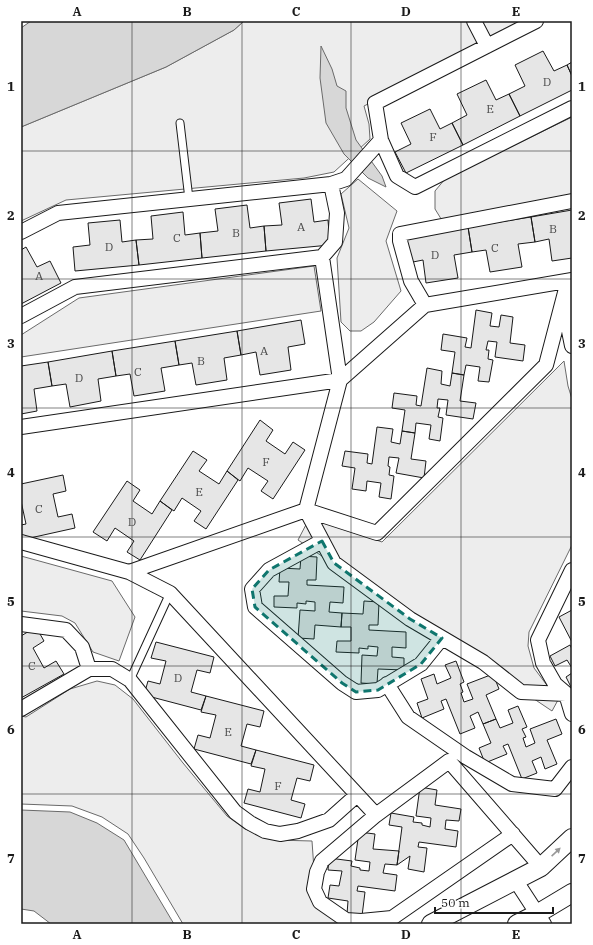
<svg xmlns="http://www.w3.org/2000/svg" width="593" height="945" font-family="'IBM Plex Serif',serif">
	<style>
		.built { fill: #ededed; stroke: #6a6a6a }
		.water { fill: #d7d7d7; stroke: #6a6a6a }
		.building { fill: #e6e6e6; stroke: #1a1a1a }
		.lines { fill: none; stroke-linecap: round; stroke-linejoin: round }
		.service-casing { stroke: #1a1a1a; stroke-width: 9 }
		.minor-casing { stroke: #1a1a1a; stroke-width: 16 }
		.tertiary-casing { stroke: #1a1a1a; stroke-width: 20 }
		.service { stroke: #fff; stroke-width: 7 }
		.minor { stroke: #fff; stroke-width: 14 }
		.tertiary { stroke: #fff; stroke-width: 18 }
		.oneway { fill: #989898 }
		.marked { fill: #0f766e; fill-opacity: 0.2; stroke: #0f766e; stroke-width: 3; stroke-dasharray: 8 5; stroke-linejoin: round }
		.grid { fill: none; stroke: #1a1a1a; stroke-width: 1; stroke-opacity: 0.55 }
		.labels { text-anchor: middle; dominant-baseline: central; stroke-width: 3; stroke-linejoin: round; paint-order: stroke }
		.number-label { font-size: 12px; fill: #4d4d4d }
		.neatline { fill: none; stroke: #1a1a1a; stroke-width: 1.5 }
		.grid-label { font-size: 13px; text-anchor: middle; font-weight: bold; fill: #1a1a1a }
	</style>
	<rect width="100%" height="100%" fill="#fff"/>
	<path class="built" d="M244 21H530L364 106 369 124 370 139 334 172 304 178 66 200 21 221V127L166 67 234 30Z
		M572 117V199L443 222 435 209V191L445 179Z
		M358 179 397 211 386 241 401 291 374 322 361 331H350L341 322 337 258 349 228 341 194Z
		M314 266 321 311 21 357V335L79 298Z
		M564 361 568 386 572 399V545L529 632 528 646 534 668 558 700 552 711 298 540 310 517 382 542Z
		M21 556 112 581 135 617 119 661 93 652 75 623 62 616 21 611Z
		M97 681 115 685 133 699 183 763 227 816 245 829 275 840 312 841 315 884 343 924H183L144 858 128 834 102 817 72 806 21 804V716L26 717 70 689Z"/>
	<path class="water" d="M31 21H244L234 30 166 67 21 127V28Z
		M321 46 332 69 337 86 346 91V108L356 140 382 176 386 187 368 178 344 154 326 123 320 78Z
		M21 810 70 812 97 823 124 840 174 924H51L34 911 21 909Z"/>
	<path class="building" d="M543 51 554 71 567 65 572 76V90L520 116 509 94 525 86 515 65Z
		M572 62V76L567 65Z
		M486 80 496 100 509 94 520 116 463 145 452 123 467 115 457 94Z
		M430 109 440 129 452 123 463 145 406 173 395 152 411 144 401 123Z
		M311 199 314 222 328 220 330 245 266 251 264 226 282 225 279 203Z
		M247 205 250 228 264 226 266 251 202 258 200 233 218 231 215 209Z
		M572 210V258L552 261 549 239 535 242 531 217Z
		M183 212 185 235 200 233 202 258 139 265 136 240 153 239 151 216Z
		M531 217 535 242 518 244 522 267 490 272 486 250 472 252 468 227Z
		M120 220 122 242 136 240 139 265 75 271 73 247 90 245 88 223Z
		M468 227 472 252 454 255 458 278 426 283 423 260 408 263 404 238Z
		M26 247 37 267 50 261 61 283 21 304V250Z
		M476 310 492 313 490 326 499 327 501 315 513 317 510 343 525 345 523 361 495 357 497 342 488 341 486 350H489L488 359 493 360 489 382 478 381 480 367 466 365 464 375 452 373 455 352 441 350 443 334 467 338 465 347 471 348Z
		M301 320 305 344 288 347 291 370 260 375 256 352 241 355 237 331Z
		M237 331 241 355 224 358 227 380 196 385 192 363 179 365 175 341Z
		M175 341 179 365 161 368 165 391 134 396 130 374 116 376 112 351Z
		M112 351 116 376 98 379 101 401 70 407 66 384 52 386 48 362Z
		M48 362 52 386 34 389 37 411 21 414V366Z
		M427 368 442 371 441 384 450 386 452 373 464 375 460 401 476 403 473 419 446 415 448 400 438 399 437 408H440L438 417 443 418 440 441 429 439 431 425 416 423 415 433 402 431 405 410 392 408 394 393 417 396 416 405 421 406Z
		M260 420 273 430 266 441 285 454 293 442 305 450 273 499 261 491 268 481 248 468 240 481 227 471Z
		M377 427 393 429 391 442 400 444 402 431 415 433 411 459 426 461 424 478 396 473 399 458 389 457 388 466 390 467 389 475 394 476 391 499 379 497 381 483 367 481 366 491 352 489 355 468 342 466 345 451 368 454 367 463 372 464Z
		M193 451 207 460 199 471 219 484 227 471 238 480 206 529 194 521 201 511 182 498 174 511 160 501Z
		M63 475 66 491 53 494 58 517 72 514 75 528 21 540V525L26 524 21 501V484Z
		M127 481 140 490 133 501 152 514 160 501 172 510 140 560 127 552 134 541 115 528 107 541 93 532Z
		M301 556 317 557 316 580H307V585L344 587 343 603 330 602 329 612 342 613 341 627 315 625 314 639 298 638 300 610 315 611V602L306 601V604L297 603V608L274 607V596H288L289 582H279L280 568 300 569Z
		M364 601 379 602 378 625H369V630L406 632V648L392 647V657L404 658V670L378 669 377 684 361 683 362 655 377 656 378 647 368 646V649L359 648V653L336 652 337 641H351V627H341L342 613 363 614Z
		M572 610V642L559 617Z
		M36 627 44 641 33 648 44 668 56 661 64 674 21 698V636Z
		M156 642 214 657 210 673 197 670 191 692 206 696 201 710 144 695 148 681 160 684 166 661 151 658Z
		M570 645 572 649V668L567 660 555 666 550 656Z
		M456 661 464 682 460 684 463 692 461 693 464 702 473 699 467 684 493 674 499 689 486 695 496 719 483 724 478 712 470 716 475 728 460 734 446 699 441 701 444 709 422 718 417 703 428 699 421 679 434 674 437 684 451 678 445 665Z
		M572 673V689L566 677Z
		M206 696 264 711 260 727 247 724 241 746 256 750 251 764 194 749 198 735 210 738 216 715 201 712Z
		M518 706 527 727 522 729 526 737 523 738 526 747 535 743 530 729 556 719 562 734 547 740 557 764 545 769 541 757 532 761 537 773 522 779 508 744 503 746 507 754 485 763 479 748 491 743 483 724 496 719 500 728 513 723 508 710Z
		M256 750 314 765 310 781 297 778 291 800 305 804 301 818 244 803 248 789 260 792 265 769 251 766Z
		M420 787 437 790 435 805 461 809 459 821 446 820 445 829 458 831 456 847 419 842 418 847 427 848 424 872 408 869 410 856 397 865 402 827 389 825 391 813 414 817 413 822 422 823V825L430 827 431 818 416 816Z
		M359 832 375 834 373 849 399 851 397 865 385 864 383 873 397 875 395 891 358 886 357 891 365 892 362 916 347 914 348 901 328 898 330 885 339 886 342 871 328 870 329 858 352 861 351 866 360 868V870L369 871 370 862 355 860Z"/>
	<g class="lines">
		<g class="service-casing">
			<path id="service" d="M180 123 189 199
				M130 680 170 593"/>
		</g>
		<g class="minor-casing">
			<path id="minor" d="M474 21 487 46
				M536 21 375 103 381 140 397 176 415 187 572 108
				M21 232 58 213 331 184 346 179 381 140
				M568 301V326L572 346
				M425 305 411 281 400 241V234L572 201
				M21 316 75 287 322 257 335 242 337 213 331 184
				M21 427 340 380 425 305 572 280
				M306 510 377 533 546 365 568 281
				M306 510 334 563 410 619 483 662 521 692 566 694 572 714
				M322 541 269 570 252 589 255 607 342 683 356 692 378 690 421 664 442 638
				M21 542 129 572 170 593 376 815
				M129 572 306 510 340 380 322 257
				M21 624 66 630 82 647 89 669
				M387 684 408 717 466 757 512 784 555 789 572 767
				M569 696 555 684 543 663 538 640 572 570
				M21 709 89 669H112L130 680 235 812 250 823 265 831 280 834 298 831 329 820 357 795
				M513 834 392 918 361 921 346 920 320 902 314 889 317 872 322 861 376 815 449 761 541 867
				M516 881 544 924"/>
		</g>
		<g class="tertiary-casing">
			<path id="tertiary" d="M431 924 541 867 572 838
				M517 924 537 914 572 893"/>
		</g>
		<use href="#service" class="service"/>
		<use href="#minor" class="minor"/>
		<use href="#tertiary" class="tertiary"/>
	</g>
	<defs><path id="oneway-solid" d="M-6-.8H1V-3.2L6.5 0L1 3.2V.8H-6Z"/></defs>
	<use class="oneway" href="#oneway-solid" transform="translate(556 852) rotate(-43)"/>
	<path class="marked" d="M322 541 334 563 410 619 442 638 421 664 378 690 356 692 342 683 255 607 252 589 269 570Z"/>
	<path class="grid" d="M132 21V924M242 21V924M351 21V924M461 21V924M21 151H572M21 279H572M21 408H572M21 537H572M21 666H572M21 794H572"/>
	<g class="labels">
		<g class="number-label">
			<text x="547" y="81">D</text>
			<text x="490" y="108">E</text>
			<text x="433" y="136">F</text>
			<text x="301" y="226">A</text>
			<text x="553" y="228">B</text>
			<text x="236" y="232">B</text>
			<text x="177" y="237">C</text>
			<text x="109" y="246">D</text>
			<text x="495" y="247">C</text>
			<text x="435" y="254">D</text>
			<text x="39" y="275">A</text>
			<text x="264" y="350">A</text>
			<text x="201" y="360">B</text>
			<text x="138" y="371">C</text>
			<text x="79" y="377">D</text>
			<text x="266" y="461">F</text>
			<text x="199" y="491">E</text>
			<text x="39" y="508">C</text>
			<text x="132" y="521">D</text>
			<text x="32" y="665">C</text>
			<text x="178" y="677">D</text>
			<text x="228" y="731">E</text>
			<text x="278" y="785">F</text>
		</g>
	</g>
	<rect width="593" height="945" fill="none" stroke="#ffffff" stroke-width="44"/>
	<path d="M435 907v6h118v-6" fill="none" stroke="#1a1a1a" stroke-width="2"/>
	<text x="441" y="907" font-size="12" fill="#1a1a1a" stroke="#ffffff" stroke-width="3" paint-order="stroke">50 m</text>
	<rect x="22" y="22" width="549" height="901" class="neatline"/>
	<g class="grid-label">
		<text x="77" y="16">A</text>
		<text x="187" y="16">B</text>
		<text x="296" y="16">C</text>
		<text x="406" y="16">D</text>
		<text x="516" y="16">E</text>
		<text x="11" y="91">1</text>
		<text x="582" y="91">1</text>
		<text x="11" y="220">2</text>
		<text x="582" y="220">2</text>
		<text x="11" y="348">3</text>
		<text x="582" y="348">3</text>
		<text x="11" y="477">4</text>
		<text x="582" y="477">4</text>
		<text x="11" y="606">5</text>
		<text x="582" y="606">5</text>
		<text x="11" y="734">6</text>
		<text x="582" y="734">6</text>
		<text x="11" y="863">7</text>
		<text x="582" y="863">7</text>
		<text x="77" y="939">A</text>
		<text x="187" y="939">B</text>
		<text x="296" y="939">C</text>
		<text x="406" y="939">D</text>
		<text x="516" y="939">E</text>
	</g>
</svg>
